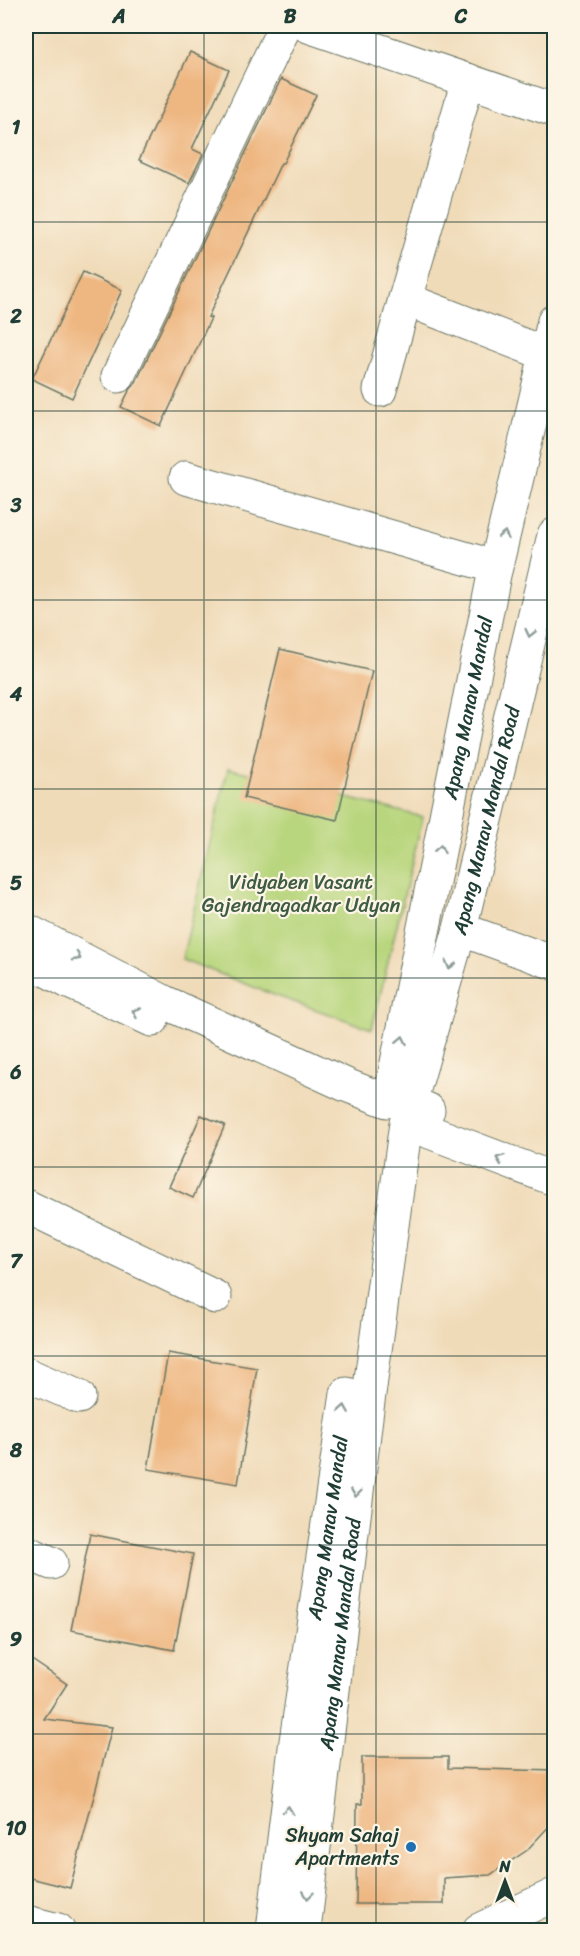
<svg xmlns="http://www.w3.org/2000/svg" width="580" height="1956" font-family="Sriracha,sans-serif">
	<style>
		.green { fill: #b8d67d; stroke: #6c8a58; stroke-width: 1.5 }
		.building { fill: #eeb680 }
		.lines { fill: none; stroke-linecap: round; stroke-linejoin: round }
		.minor-casing { stroke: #687463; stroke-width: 35 }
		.minor { stroke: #fff; stroke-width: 33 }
		.oneway { stroke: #8f9e9a }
		.grid { fill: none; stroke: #1f3d34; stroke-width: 1.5; stroke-opacity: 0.55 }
		.poi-dot { fill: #1f6fb2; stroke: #fcf5e5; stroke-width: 2 }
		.labels { text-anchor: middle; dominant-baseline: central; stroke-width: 4.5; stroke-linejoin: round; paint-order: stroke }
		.street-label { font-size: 20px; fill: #1f3d34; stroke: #fcf5e5 }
		.park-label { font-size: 20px; fill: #3e5c43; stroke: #fcf5e5 }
		.poi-label { font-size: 20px; fill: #1f3d34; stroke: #fcf5e5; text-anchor: end }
		.neatline { fill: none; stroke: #1f3d34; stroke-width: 2 }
		.grid-label { font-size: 20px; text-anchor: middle; font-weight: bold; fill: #1f3d34 }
	</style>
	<rect width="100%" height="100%" fill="#fcf5e5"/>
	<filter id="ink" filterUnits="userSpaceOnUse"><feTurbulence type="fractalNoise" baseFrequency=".0167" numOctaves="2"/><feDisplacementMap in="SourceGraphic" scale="12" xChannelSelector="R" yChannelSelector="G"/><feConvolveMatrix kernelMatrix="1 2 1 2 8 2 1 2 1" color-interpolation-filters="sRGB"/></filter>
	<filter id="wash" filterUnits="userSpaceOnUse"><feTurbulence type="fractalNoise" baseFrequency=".008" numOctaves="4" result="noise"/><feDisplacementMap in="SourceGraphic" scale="24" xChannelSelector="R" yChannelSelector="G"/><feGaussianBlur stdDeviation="1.35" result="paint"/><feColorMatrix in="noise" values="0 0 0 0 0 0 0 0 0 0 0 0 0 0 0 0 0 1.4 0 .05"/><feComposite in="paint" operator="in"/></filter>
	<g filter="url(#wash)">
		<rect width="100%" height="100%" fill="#f0dbb9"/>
		<path class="green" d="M228 768 423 817 372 1029 274 995 182 959Z"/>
		<g id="blocks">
			<path class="building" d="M190 52 229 70 192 149 203 154 189 183 139 160Z
				M281 79 316 95 283 163H281L208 317 211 318 161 426 121 407 129 391 135 384Z
				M83 272 122 290 72 398 32 379Z
				M280 649 372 671 337 820 244 798Z
				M201 1115 225 1125 193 1198 169 1187Z
				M168 1353 257 1368 238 1484 148 1469Z
				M90 1534 193 1554 174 1650 71 1630Z
				M26 1656 67 1684 44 1719 112 1727 70 1888 26 1877Z
				M362 1757H448V1768L555 1771V1820L526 1851 490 1875 444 1878V1904H356L357 1804H362Z"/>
		</g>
	</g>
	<g filter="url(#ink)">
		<use href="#blocks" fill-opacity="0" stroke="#687463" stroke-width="1.5"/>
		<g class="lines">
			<g class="minor-casing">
				<g id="minor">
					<path d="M308 26 554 110"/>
					<path d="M405 299 468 80"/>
					<path d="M118 376 285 26"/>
					<path d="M380 390 405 299 546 354"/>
					<path d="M186 478 496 567"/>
					<path d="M460 929 554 963"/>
					<path d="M26 930 164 1002 346 1085 387 1101"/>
					<path d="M26 959 67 981 152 1020"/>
					<path id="s1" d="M390 1098 494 575 554 321"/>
					<path id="s2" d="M428 1110 410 1103 460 929 554 535"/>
					<path d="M26 1206 215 1297"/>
					<path d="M26 1374 79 1397"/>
					<path d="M26 1552 51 1563"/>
					<path d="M26 1922 58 1930"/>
					<path id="s3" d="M273 1930 295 1748 347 1394"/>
					<path id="s4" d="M304 1930 367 1409 406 1123 554 1179"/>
					<path d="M479 1930 554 1895"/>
				</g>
			</g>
			<use href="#minor" class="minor"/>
		</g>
		<defs><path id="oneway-chevron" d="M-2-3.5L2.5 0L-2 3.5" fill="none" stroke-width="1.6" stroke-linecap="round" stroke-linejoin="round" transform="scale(1.5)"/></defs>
		<g class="oneway">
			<use href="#oneway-chevron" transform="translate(504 535) rotate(-77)"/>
			<use href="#oneway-chevron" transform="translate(530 633) rotate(103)"/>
			<use href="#oneway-chevron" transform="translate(440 849) rotate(-79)"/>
			<use href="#oneway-chevron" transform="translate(77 957) rotate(28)"/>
			<use href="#oneway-chevron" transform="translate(450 965) rotate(106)"/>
			<use href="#oneway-chevron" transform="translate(136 1012) rotate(-155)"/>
			<use href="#oneway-chevron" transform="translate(402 1040) rotate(-79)"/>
			<use href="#oneway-chevron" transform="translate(500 1159) rotate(-159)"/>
			<use href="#oneway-chevron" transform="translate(344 1409) rotate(-81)"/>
			<use href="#oneway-chevron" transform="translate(356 1493) rotate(97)"/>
			<use href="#oneway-chevron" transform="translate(288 1810) rotate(-83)"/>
			<use href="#oneway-chevron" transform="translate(308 1895) rotate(97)"/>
		</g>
	</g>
	<path class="grid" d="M204 26V1930M376 26V1930M26 222H554M26 411H554M26 600H554M26 789H554M26 978H554M26 1167H554M26 1356H554M26 1545H554M26 1734H554"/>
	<circle class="poi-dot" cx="411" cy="1847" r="6"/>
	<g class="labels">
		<g class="street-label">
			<text stroke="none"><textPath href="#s1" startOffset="398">Apang Manav Mandal</textPath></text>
			<text stroke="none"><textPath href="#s2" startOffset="312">Apang Manav Mandal Road</textPath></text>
			<text stroke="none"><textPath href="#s3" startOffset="406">Apang Manav Mandal</textPath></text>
			<text stroke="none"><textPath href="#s4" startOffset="298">Apang Manav Mandal Road</textPath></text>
		</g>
		<g class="park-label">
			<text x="301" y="882">Vidyaben Vasant<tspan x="301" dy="23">Gajendragadkar Udyan</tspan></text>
		</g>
		<g class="poi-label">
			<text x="399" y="1835">Shyam Sahaj<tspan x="399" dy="23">Apartments</tspan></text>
		</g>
	</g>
	<rect width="580" height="1956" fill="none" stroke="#fcf5e5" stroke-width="66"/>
	<g transform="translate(505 1881)" stroke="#fcf5e5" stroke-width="4.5" paint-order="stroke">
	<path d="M0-4.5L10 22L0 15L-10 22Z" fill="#1f3d34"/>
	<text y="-9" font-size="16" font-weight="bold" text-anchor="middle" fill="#1f3d34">N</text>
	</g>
	<rect x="33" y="33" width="514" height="1890" class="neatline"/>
	<g class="grid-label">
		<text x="119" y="23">A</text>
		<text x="290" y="23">B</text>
		<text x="461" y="23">C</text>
		<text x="16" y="134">1</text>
		<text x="16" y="323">2</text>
		<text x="16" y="512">3</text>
		<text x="16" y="701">4</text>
		<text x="16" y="890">5</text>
		<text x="16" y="1079">6</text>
		<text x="16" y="1268">7</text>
		<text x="16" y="1457">8</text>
		<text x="16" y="1646">9</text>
		<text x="16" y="1835">10</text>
	</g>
</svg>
